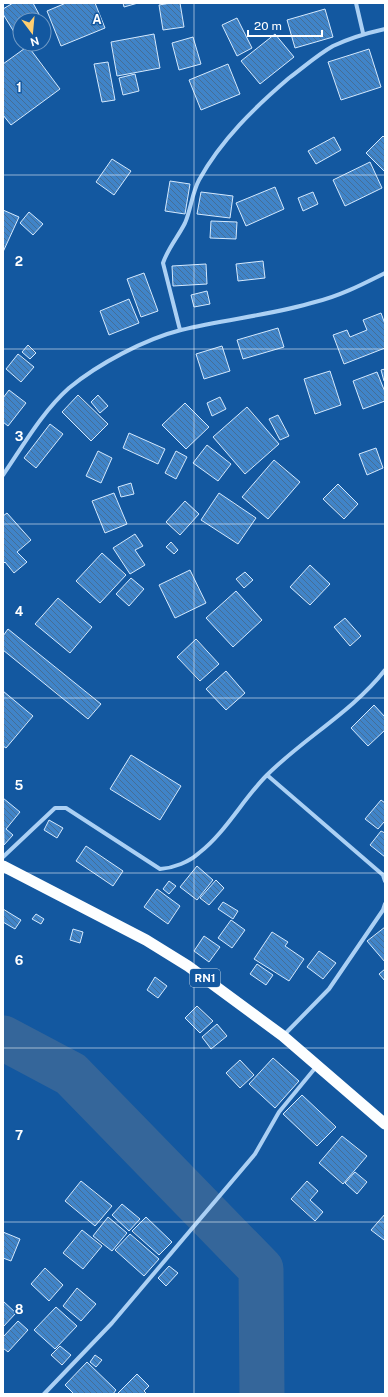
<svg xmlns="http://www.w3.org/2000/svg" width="388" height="1397" font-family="'Public Sans',sans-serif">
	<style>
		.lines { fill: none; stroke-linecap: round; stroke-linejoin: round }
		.river { stroke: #35669a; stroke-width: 45 }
		.building { fill: url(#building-back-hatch); stroke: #d4e9fe }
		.minor { stroke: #abd0f4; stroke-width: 4 }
		.trunk { stroke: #fcfeff; stroke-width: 11 }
		.grid { fill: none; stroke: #fff; stroke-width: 1; stroke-opacity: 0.55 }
		.labels { text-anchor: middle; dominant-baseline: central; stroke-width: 3; stroke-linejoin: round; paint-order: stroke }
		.shield { fill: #1358a0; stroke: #b8cde2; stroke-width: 1 }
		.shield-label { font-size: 11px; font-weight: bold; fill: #fff }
		.grid-label { font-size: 13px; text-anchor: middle; font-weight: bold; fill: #fff; stroke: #1358a0; stroke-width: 3; stroke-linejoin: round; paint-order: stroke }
	</style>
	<defs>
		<pattern id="building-back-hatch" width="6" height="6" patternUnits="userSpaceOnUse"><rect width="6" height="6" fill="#4084c8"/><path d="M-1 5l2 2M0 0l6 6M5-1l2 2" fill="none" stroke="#456e96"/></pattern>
	</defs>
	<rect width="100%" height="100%" fill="#1358a0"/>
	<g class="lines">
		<path class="river" d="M3 1038 71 1074 261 1269 262 1394"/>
	</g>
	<path class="building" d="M13 3H33L40 16 33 20H20V28L14 32 3 14V9Z
		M66 3H95L105 28 61 46 47 11Z
		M123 3H138L124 7Z
		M171 3H180L184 27 163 30 159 5Z
		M325 9 333 37 295 48 287 20Z
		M237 18 252 48 237 56 222 25Z
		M154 34 160 68 117 76 111 42Z
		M275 34 294 57 260 84 241 61Z
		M193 37 201 64 179 70 172 43Z
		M28 46 60 89 11 125 3 115V64Z
		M369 49 381 87 341 100 328 62Z
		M108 62 115 100 102 102 94 64Z
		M228 64 240 94 201 110 189 80Z
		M135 74 139 91 123 95 119 78Z
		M383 136 385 138V172L366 153Z
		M334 137 341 150 316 164 308 151Z
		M112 159 131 171 114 195 96 182Z
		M370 162 382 188 345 206 333 180Z
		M170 181 190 184 185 214 165 211Z
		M275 187 284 209 246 226 236 203Z
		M201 192 233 196 230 218 197 214Z
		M313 192 318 204 303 211 298 198Z
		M3 210 19 217 3 252Z
		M29 212 43 224 33 235 20 223Z
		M211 221 237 222 236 239 210 238Z
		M263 261 265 278 238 281 236 264Z
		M206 264 207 284 173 286 172 266Z
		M144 273 158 311 141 317 127 279Z
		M207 291 210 304 194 307 191 295Z
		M129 299 139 323 109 335 100 311Z
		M381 313 385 324V348L344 364 333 335 347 330 350 337 367 330 363 320Z
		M278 328 284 347 243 359 237 340Z
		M28 345 36 353 30 359 22 352Z
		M222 346 230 371 204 379 196 354Z
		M18 354 34 367 21 382 6 369Z
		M385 369V381H384L381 370Z
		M330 371 341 405 315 414 304 379Z
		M377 372 385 392V401L363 409 353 381Z
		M9 390 26 403 8 426 3 422V398Z
		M78 395 108 424 91 441 62 412Z
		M98 395 108 406 100 413 91 402Z
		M220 397 226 409 212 416 207 403Z
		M185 403 209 427 186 449 162 425Z
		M247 407 279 444 245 474 213 437Z
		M278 415 289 436 280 440 269 419Z
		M50 424 63 434 36 468 24 458Z
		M129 433 165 449 158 464 123 448Z
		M207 445 231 464 218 481 193 463Z
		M376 448 383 468 367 475 359 454Z
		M98 451 112 458 101 483 86 476Z
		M176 451 187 457 176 479 165 473Z
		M274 460 300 482 268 519 242 497Z
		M131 483 134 494 121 497 118 487Z
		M338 484 358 504 344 519 323 499Z
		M114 493 127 524 105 533 92 501Z
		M219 493 256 518 238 544 201 520Z
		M185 501 199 514 180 535 166 522Z
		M7 513 31 540 17 552 27 562 14 573 5 562 3 564V516Z
		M135 534 143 546 135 550 145 565 130 574 113 548Z
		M171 542 178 550 174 554 166 547Z
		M102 553 126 575 100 603 76 581Z
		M310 565 330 584 310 605 290 587Z
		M190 570 206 603 175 618 159 585Z
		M245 572 253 580 244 588 236 579Z
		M131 578 144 589 129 606 116 594Z
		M236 591 262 620 233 647 206 618Z
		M58 598 92 627 70 653 35 624Z
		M345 618 361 636 350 646 334 627Z
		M8 629 101 704 88 719 3 650V636Z
		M196 639 219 664 200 681 177 657Z
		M226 671 245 693 226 710 206 689Z
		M3 691 33 716 6 748 3 746Z
		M374 705 385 717V730L368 746 351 728Z
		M131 755 181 786 160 820 110 789Z
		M3 798 20 812 6 829 13 835 4 845Z
		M381 800 385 803V823L384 822 378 829 365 819Z
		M49 820 63 828 57 838 44 830Z
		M381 831 385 833V857L370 845Z
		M86 846 123 871 113 886 76 861Z
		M197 866 213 880 197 900 180 887Z
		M216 880 224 888 209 905 200 898Z
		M169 881 176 886 169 894 163 889Z
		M157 889 180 906 168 924 144 907Z
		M223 902 238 911 233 919 218 909Z
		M3 909 21 920 15 929 3 922Z
		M36 914 44 919 41 924 32 919Z
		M231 920 245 930 232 948 218 938Z
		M385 927V962L367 941Z
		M73 929 83 932 80 943 70 940Z
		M272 932 288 942 285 946 304 959 289 981 254 959Z
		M204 936 220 947 209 962 194 951Z
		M319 951 336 963 323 979 307 967Z
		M257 964 273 975 266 985 250 974Z
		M385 969V981L379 974Z
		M155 977 167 986 158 998 147 990Z
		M197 1006 213 1021 200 1033 185 1018Z
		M217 1024 227 1036 211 1049 202 1037Z
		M273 1058 299 1081 275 1108 249 1084Z
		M240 1060 254 1075 240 1088 226 1073Z
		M302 1095 336 1127 317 1146 283 1114Z
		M342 1136 367 1156 343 1184 319 1163Z
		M355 1172 367 1182 357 1194 345 1183Z
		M81 1181 112 1206 95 1226 65 1201Z
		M307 1181 318 1191 310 1200 323 1212 315 1221 291 1199Z
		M122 1204 140 1219 129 1231 112 1215Z
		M385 1214V1239L384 1240 371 1230Z
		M108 1217 127 1233 112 1251 93 1236Z
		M146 1217 172 1242 159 1255 132 1231Z
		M82 1230 102 1246 83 1269 63 1253Z
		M3 1232 20 1239 11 1261 3 1258Z
		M130 1234 159 1259 144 1276 115 1250Z
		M169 1266 178 1273 166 1286 158 1278Z
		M45 1268 63 1285 49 1301 31 1284Z
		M77 1288 96 1304 81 1321 63 1306Z
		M3 1301 16 1313 3 1327Z
		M56 1307 77 1326 55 1349 34 1330Z
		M18 1321 28 1330 8 1352 3 1348V1337Z
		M60 1346 71 1355 62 1365 51 1355Z
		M95 1355 102 1360 96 1367 90 1362Z
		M87 1362 116 1390 113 1394H74L65 1385Z
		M137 1374 149 1386 144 1391 147 1394H117Z"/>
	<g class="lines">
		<path class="minor" d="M356 3 363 33
			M180 330 163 263C168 248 178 237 185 223 191 209 192 193 199 180 221 140 255 107 289 78 304 67 317 55 333 46 350 38 367 33 385 29
			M3 475C23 446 42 412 69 388 98 364 145 339 181 330 226 319 272 315 315 302 340 296 363 284 385 273
			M267 775 383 875 385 881
			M3 857 55 808H66L160 869C174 868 189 862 199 853 226 832 243 799 267 775 304 738 352 712 385 670
			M283 1036 329 989 383 910 385 904
			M44 1394 112 1323 255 1154 279 1112 316 1067"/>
		<path class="trunk" d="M3 866 146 940 188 966 283 1036 385 1124"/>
	</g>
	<path class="grid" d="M194 3V1394M3 175H385M3 349H385M3 524H385M3 698H385M3 873H385M3 1048H385M3 1222H385"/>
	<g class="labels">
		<rect class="shield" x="190" y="969" width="30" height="18" rx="3"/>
		<g class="shield-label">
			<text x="205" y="978">RN1</text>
		</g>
	</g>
	<g class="grid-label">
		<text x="97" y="24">A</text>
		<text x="19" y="92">1</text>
		<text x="19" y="266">2</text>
		<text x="19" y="441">3</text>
		<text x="19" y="616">4</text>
		<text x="19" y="790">5</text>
		<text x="19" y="965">6</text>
		<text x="19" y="1140">7</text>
		<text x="19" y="1314">8</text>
	</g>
	<rect width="388" height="1397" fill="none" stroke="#ffffff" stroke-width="8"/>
	<g transform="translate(32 32) rotate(164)"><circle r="19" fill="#1358a0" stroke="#719bc6"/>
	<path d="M0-3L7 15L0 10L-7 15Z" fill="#ffce6f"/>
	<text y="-6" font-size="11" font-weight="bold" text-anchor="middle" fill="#ffffff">N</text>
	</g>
	<path d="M248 30v6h74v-6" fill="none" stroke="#ffffff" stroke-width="2"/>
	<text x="254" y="30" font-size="12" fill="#ffffff" stroke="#1358a0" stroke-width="3" paint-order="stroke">20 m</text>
</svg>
